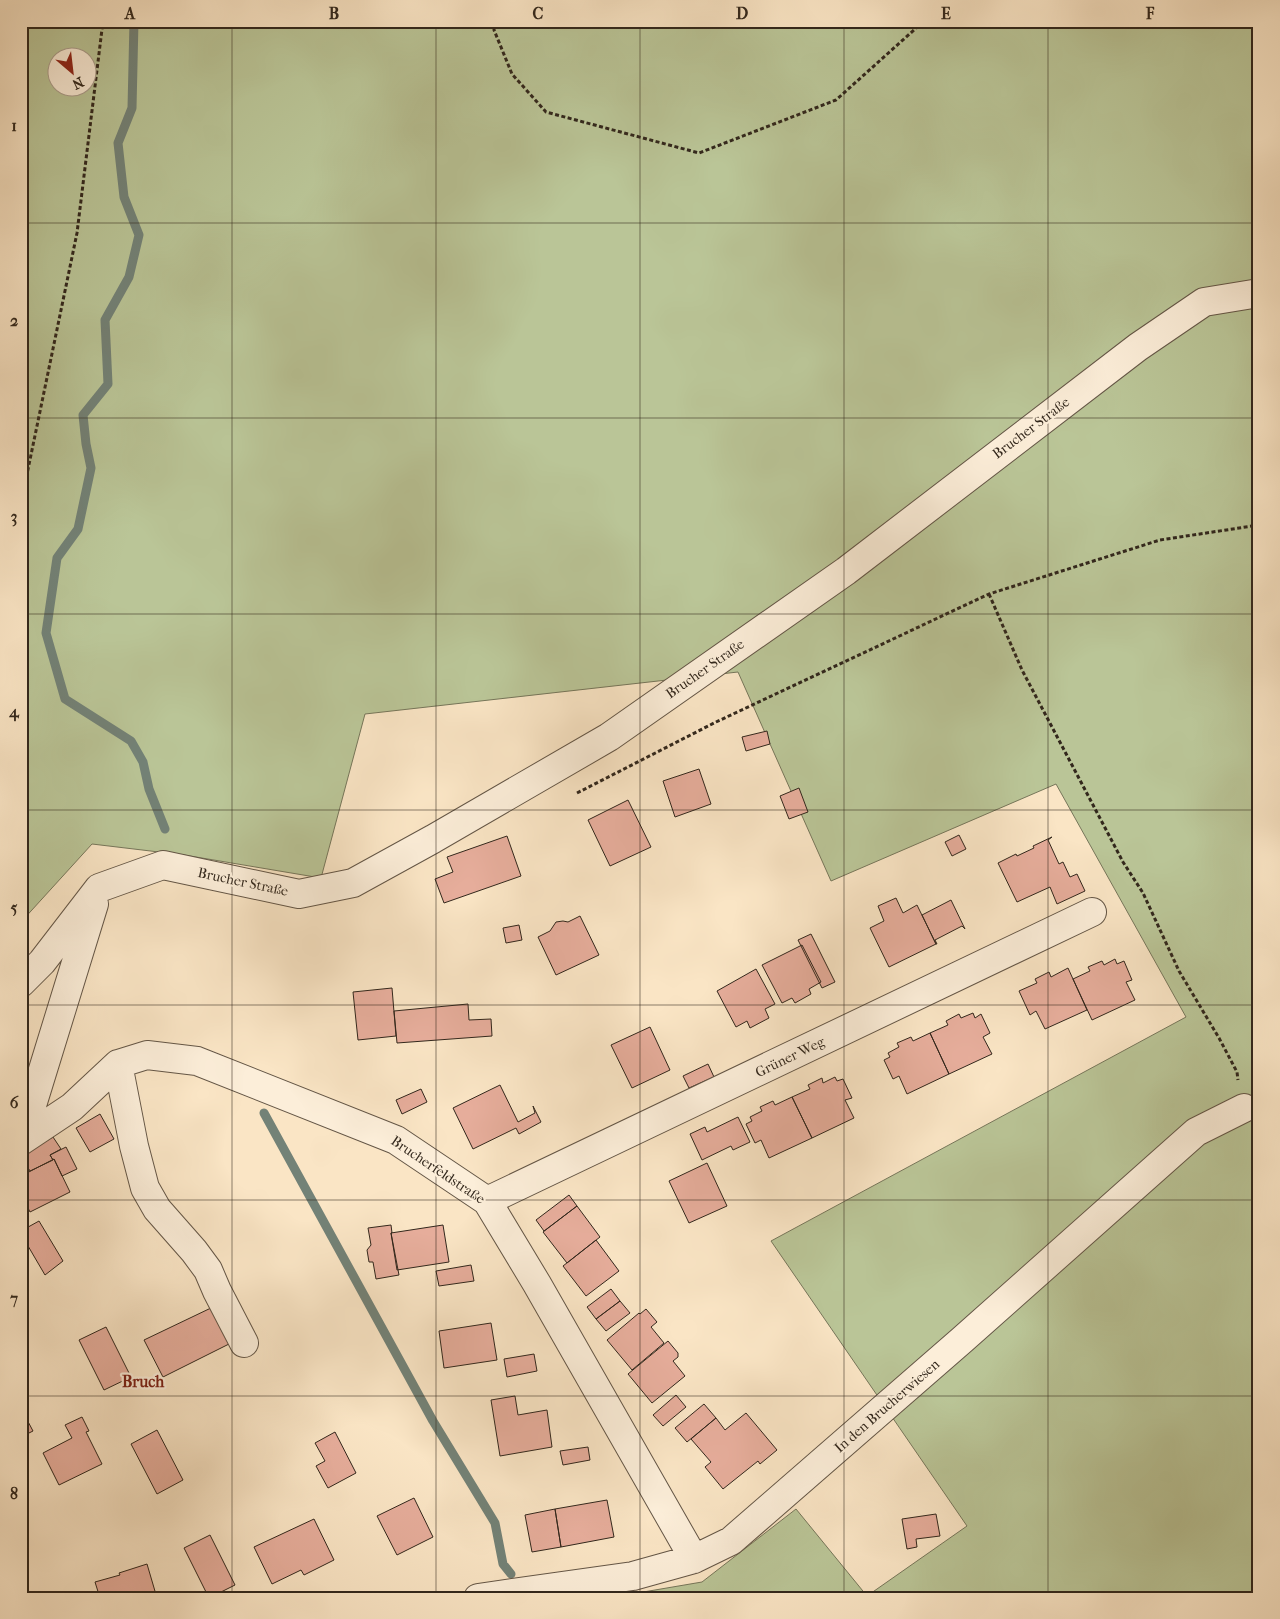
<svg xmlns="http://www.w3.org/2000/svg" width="1280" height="1619" font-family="'IM FELL French Canon',serif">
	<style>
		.green { fill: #bac597; stroke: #76765a; fill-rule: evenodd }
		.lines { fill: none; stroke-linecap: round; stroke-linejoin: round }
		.stream { stroke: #738277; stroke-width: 9 }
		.building { fill: #e6ad9b; stroke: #32271c }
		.minor-casing { stroke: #645646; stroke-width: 30 }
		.path { stroke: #32271c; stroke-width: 3; stroke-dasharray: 4 2.5; stroke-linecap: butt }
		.minor { stroke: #fceed9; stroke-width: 28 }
		.grid { fill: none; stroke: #32271c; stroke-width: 1; stroke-opacity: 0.55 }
		.labels { text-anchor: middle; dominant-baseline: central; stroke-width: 4.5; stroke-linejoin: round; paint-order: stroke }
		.street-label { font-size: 14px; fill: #32271c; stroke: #fceed9 }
		.quarter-label { font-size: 16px; font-weight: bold; fill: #7a1f14; stroke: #fceed9 }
		.neatline { fill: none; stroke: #32271c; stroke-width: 2 }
		.grid-label { font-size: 16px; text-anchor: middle; font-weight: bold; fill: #32271c }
	</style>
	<rect width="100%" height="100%" fill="#fae5c5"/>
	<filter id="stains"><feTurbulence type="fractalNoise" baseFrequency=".004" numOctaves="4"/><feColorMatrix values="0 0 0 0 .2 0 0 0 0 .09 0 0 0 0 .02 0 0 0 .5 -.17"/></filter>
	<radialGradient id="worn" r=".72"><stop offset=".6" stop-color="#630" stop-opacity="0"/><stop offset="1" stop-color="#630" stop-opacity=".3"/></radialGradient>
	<path class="green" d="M21 21H1259V1598H608L702 1582 796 1509 867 1596 967 1526 771 1241 1186 1017 1056 784 831 881 738 672 365 714 321 878 184 855 92 844 21 922ZM58 58H88V88H58Z"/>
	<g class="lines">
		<path class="stream" d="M134 21 132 108 118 143 124 197 139 235 129 277 105 320 108 384 83 415 86 444 91 468 78 529 57 558 46 633 65 699 131 741 143 762 149 789 165 829
			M264 1113 433 1421 495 1523 503 1564 511 1574"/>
	</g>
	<path class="building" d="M767 731 770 744 746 751 742 737Z
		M699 769 711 804 675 817 663 781Z
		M799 788 808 812 789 819 780 796Z
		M628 800 651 847 610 866 588 820Z
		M959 835 966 849 952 856 945 842Z
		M507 836 521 876 444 903 435 879 453 872 447 857Z
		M1052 837 1048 840 1059 864 1063 862 1070 877 1077 874 1085 891 1057 904 1050 887 1017 902 998 863 1016 854 1017 856 1034 848 1033 846Z
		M896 898 903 913 917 905 936 944 889 967 870 928 884 921 878 906Z
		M951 900 965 929 962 926 935 940 937 944H936L922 915Z
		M580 916 599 955 556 975 538 937 550 931 556 922 563 921 568 922Z
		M519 925 522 940 506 943 503 928Z
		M811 934 835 982 822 988 798 940Z
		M802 945 821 982 809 989 811 994 795 1003 792 998 782 1003 762 965Z
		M1115 959 1117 964 1124 961 1132 980 1126 982 1135 1000 1092 1020 1073 979 1090 971 1088 967 1102 961 1104 965Z
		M1068 968 1087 1010 1045 1029 1036 1011 1030 1015 1019 991 1037 983 1035 979 1049 972 1051 977Z
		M756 969 775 1004 765 1009 769 1018 750 1028 747 1021 736 1027 717 991Z
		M392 988 396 1036 358 1040 353 992Z
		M468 1004 469 1020 491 1019 492 1036 397 1043 394 1011Z
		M973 1013 975 1018 981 1014 990 1033 983 1037 992 1054 949 1074 930 1033 948 1025 946 1021 959 1014 961 1018Z
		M650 1027 670 1070 632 1088 611 1045Z
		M930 1033 949 1074 907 1094 899 1076 893 1079 884 1060 890 1057 888 1053 899 1047 897 1043 911 1037 913 1041Z
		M708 1064 714 1077 689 1088 683 1076Z
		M835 1077 837 1081 843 1079 852 1098 845 1100 854 1118 812 1138 792 1097 810 1089 808 1085 822 1078 823 1083Z
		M500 1085 518 1122 535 1113 533 1106 541 1122 519 1134 516 1128 473 1149 453 1108Z
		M421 1089 427 1102 402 1114 396 1100Z
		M792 1097 812 1138 769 1158 761 1140 755 1143 746 1124 752 1121 750 1117 762 1111 760 1107 773 1101 775 1105Z
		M100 1114 114 1139 90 1152 76 1128Z
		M738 1117 750 1142 733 1150 731 1146 702 1160 690 1134 705 1127 707 1132Z
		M53 1137 61 1149 50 1155 53 1160 30 1171 21 1156Z
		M66 1147 77 1169 62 1176 54 1159 53 1160 50 1155Z
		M54 1159 70 1192 30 1212 21 1194V1176Z
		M707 1163 727 1206 689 1223 669 1181Z
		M569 1195 577 1206 544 1231 536 1220Z
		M577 1206 600 1237 567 1263 543 1232Z
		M39 1221 63 1261 45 1275 21 1234V1231Z
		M391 1225 392 1233H391L399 1275 376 1279 373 1262H369L367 1250 371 1245 368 1228Z
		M443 1225 449 1262 397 1270 391 1233Z
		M596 1240 619 1271 586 1296 563 1266Z
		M471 1265 474 1281 439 1286 436 1271Z
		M611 1289 620 1301 596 1319 587 1307Z
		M620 1301 630 1313 606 1331 596 1319Z
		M213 1307 231 1343 163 1377 144 1340Z
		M646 1309 657 1322 651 1327 664 1343 632 1370 607 1340 639 1313 640 1314Z
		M491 1323 497 1360 444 1368 439 1331Z
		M106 1327 131 1377 104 1390 79 1340Z
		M668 1341 678 1353V1357L673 1361 685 1376 652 1403 628 1374Z
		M534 1354 537 1371 507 1377 504 1359Z
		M676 1395 686 1407 663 1426 653 1415Z
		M515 1396 518 1415 547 1410 552 1447 500 1456 491 1400Z
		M704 1404 716 1418 687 1442 675 1428Z
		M746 1413 777 1450 760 1464 758 1461 723 1489 705 1467 711 1462 691 1439 716 1418 725 1430Z
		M25 1416 33 1431 21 1437V1417Z
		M82 1417 89 1431 86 1432 102 1464 59 1485 43 1453 72 1438 65 1425Z
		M157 1430 183 1480 157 1494 131 1444Z
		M335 1432 356 1473 328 1488 316 1466 325 1461 315 1443Z
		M588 1447 590 1460 563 1465 560 1451Z
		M414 1498 433 1537 397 1555 377 1516Z
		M607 1500 614 1537 561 1547 555 1509Z
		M555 1509 561 1547 532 1552 525 1515Z
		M936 1514 940 1536 916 1539 917 1547 907 1549 902 1519Z
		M314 1519 334 1560 304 1575 301 1570 272 1584 254 1547Z
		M210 1535 235 1585 209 1598 184 1548Z
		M147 1564 157 1598H100L95 1582 120 1575 119 1573Z"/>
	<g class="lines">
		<g class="minor-casing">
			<path id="minor" d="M21 983 42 962 99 888 163 865 299 894 353 883 433 839 609 737 846 571 1138 347 1204 302 1259 293
				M118 1064 134 1146 145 1188 157 1209 194 1251 208 1270 217 1291 244 1343
				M21 1141 72 1107 118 1064 147 1055 197 1061 396 1140 487 1201 537 1284 694 1559
				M21 1141 94 904
				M487 1201 1092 912
				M478 1598 633 1576 694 1559 731 1541 962 1340 1196 1132 1244 1108"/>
		</g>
		<path class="path" d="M495 21 494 30 512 74 546 112 699 153 836 100 924 21
			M21 503 77 233 103 21
			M989 594 1022 670 1123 862 1143 893 1179 971 1219 1038 1237 1072 1238 1080
			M577 793 716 722 989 594 1160 540 1259 525"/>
		<use href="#minor" class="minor"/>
	</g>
	<path class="grid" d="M232 21V1598M436 21V1598M640 21V1598M844 21V1598M1048 21V1598M21 223H1259M21 418H1259M21 614H1259M21 810H1259M21 1005H1259M21 1200H1259M21 1396H1259"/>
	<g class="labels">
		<g class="street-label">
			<text transform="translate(1031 428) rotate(-37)">Brucher Straße</text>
			<text transform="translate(705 669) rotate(-35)">Brucher Straße</text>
			<text transform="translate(243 882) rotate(12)">Brucher Straße</text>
			<text transform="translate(790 1057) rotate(-26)">Grüner Weg</text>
			<text transform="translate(438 1170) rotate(34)">Brucherfeldstraße</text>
			<text transform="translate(887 1406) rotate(-41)">In den Brucherwiesen</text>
		</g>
		<g class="quarter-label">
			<text x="143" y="1381">Bruch</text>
		</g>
	</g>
	<rect width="1280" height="1619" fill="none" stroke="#fae5c5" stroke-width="55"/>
	<g transform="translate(72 72) rotate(152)"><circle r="24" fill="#fceed9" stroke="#ab9e8d"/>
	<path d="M0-4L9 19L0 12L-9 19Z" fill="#8f2418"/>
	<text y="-8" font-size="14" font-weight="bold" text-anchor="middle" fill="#32271c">N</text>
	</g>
	<rect x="28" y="28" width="1224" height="1564" class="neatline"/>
	<g class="grid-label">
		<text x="130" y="19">A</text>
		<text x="334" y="19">B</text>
		<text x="538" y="19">C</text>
		<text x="742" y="19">D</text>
		<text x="946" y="19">E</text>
		<text x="1150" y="19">F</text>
		<text x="14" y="131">1</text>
		<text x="14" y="326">2</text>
		<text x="14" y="522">3</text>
		<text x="14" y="717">4</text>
		<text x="14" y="913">5</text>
		<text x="14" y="1108">6</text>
		<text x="14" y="1304">7</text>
		<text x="14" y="1499">8</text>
	</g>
	<rect width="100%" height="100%" filter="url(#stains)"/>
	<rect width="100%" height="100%" fill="url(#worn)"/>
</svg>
